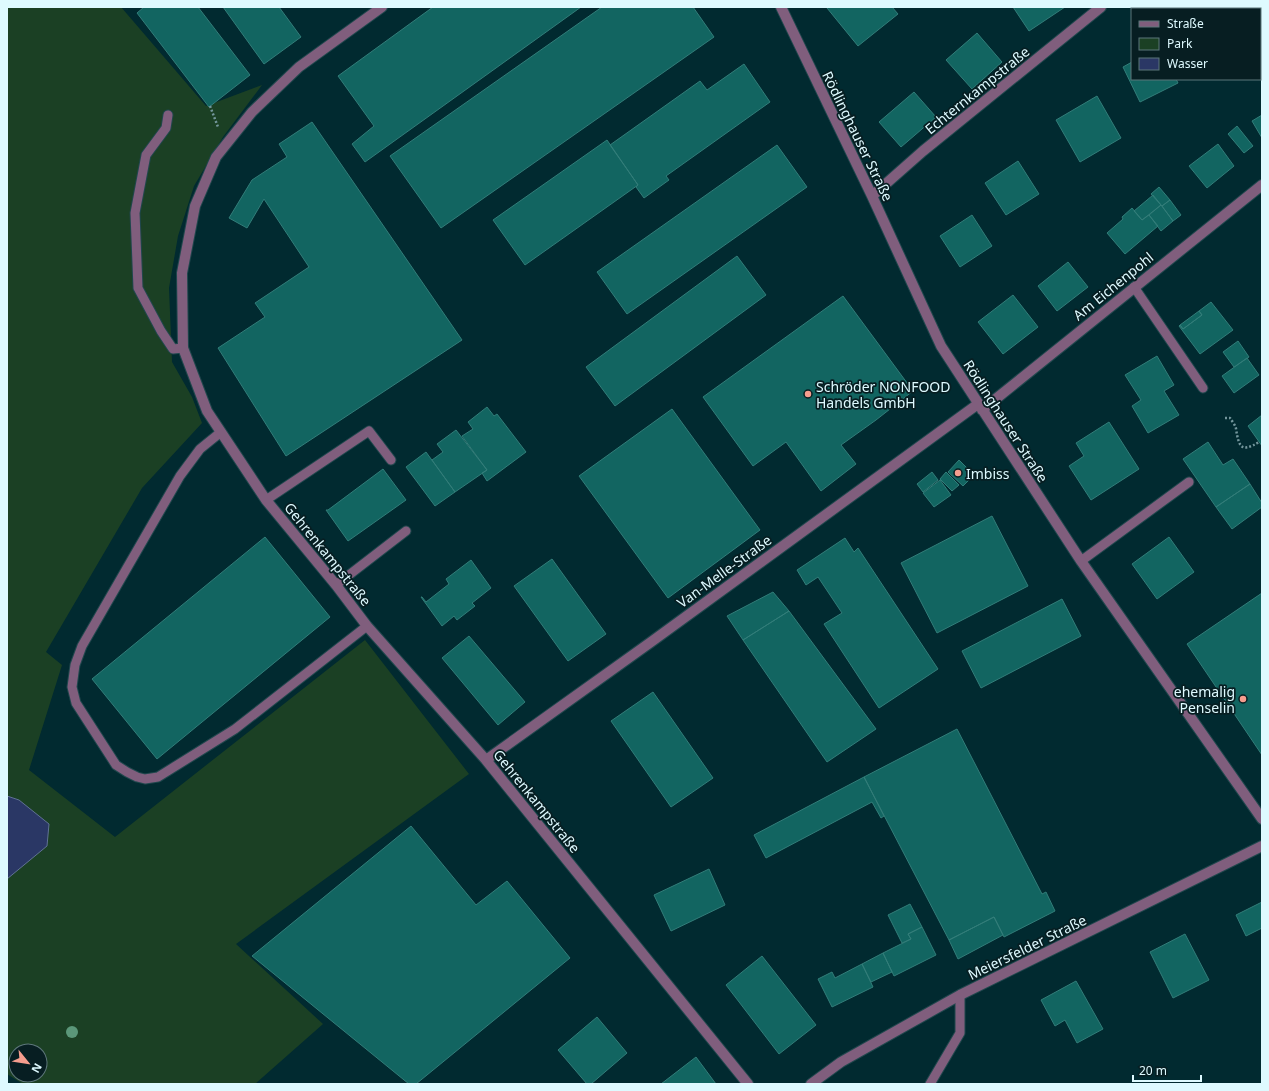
<svg xmlns="http://www.w3.org/2000/svg" width="1269" height="1091" font-family="'Noto Sans',sans-serif">
	<style>
		.green { fill: #1b4024; fill-rule: evenodd }
		.water { fill: #2a3765; stroke: #607293 }
		.building { fill: #126561; stroke: #327d79 }
		.lines { fill: none; stroke-linecap: round; stroke-linejoin: round }
		.lane-casing { stroke: #20474d; stroke-width: 11 }
		.street-casing { stroke: #20474d; stroke-width: 12 }
		.path { stroke: #74969c; stroke-width: 2.5; stroke-dasharray: 2 2; stroke-linecap: butt }
		.lane { stroke: #805e7d; stroke-width: 9 }
		.street { stroke: #805e7d; stroke-width: 10 }
		.tree { fill: #5b9779 }
		.poi-dot { fill: #f59d8e; stroke: #071e22; stroke-width: 1.5 }
		.labels { text-anchor: middle; dominant-baseline: central; stroke-width: 3.5; stroke-linejoin: round; paint-order: stroke }
		.street-label { font-size: 14px; fill: #defaff; stroke: #071e22 }
		.poi-label { font-size: 14px; fill: #defaff; stroke: #071e22; text-anchor: start }
	</style>
	<rect width="100%" height="100%" fill="#012a30"/>
	<path class="green" d="M7 7H121L206 106 262 85 223 137 194 186 178 236 169 288 172 362 192 397 202 423 142 488 46 652 62 665 29 770 115 837 365 640 469 774 236 944 323 1024 255 1084H23L7 1074V879L19 800 7 796ZM16 1051H40V1075H16Z"/>
	<path class="water" d="M7 796 19 800 49 824 47 846 7 879Z"/>
	<path class="building" d="M144 7H198L250 75 209 107 137 13Z
		M223 7H279L301 37 264 64Z
		M433 7H581L365 162 352 144 374 126 338 76Z
		M602 7H693L714 37 441 228 390 156Z
		M828 7H892L898 14 858 46 827 8Z
		M1013 7H1065L1029 31Z
		M1218 7H1262L1259 9H1219Z
		M977 33 1002 62 972 89 946 60Z
		M1132 62V79H1176L1178 83 1140 102 1123 67Z
		M744 64 770 102 666 176 669 180 644 198 636 187 638 185 610 145 700 81 707 90Z
		M914 92 936 117 901 147 879 122Z
		M1097 96 1121 138 1080 162 1056 120Z
		M1262 115V138L1252 121Z
		M312 122 462 340 286 456 218 348 265 317 255 303 309 267 264 199 247 228 229 218 252 180 287 157 279 144Z
		M1237 126 1253 146 1244 153 1228 134Z
		M607 140 638 185 525 265 493 220Z
		M1218 144 1234 166 1207 188 1189 166Z
		M777 145 807 187 627 314 597 272Z
		M1018 161 1039 194 1006 215 985 183Z
		M1159 187 1170 200 1162 206 1151 194Z
		M1153 195 1161 205 1142 220 1134 211Z
		M1170 200 1181 215 1173 221 1162 206Z
		M1161 205 1173 221 1161 231 1149 215Z
		M1132 208 1142 220 1149 215 1158 226 1125 254 1107 233 1123 219 1122 217Z
		M972 215 992 246 960 267 940 236Z
		M737 256 766 295 615 406 586 367Z
		M1068 262 1088 287 1057 311 1038 286Z
		M1013 295 1038 327 1003 354 978 322Z
		M843 296 913 391 876 420 841 445 856 464 821 491 786 442 753 466 703 397Z
		M1211 302 1233 330 1200 354 1179 326 1180 325 1183 329 1202 315 1199 311Z
		M1199 311 1202 315 1183 329 1180 325Z
		M1238 341 1249 357 1234 367 1223 352Z
		M1157 356 1174 385 1164 391 1179 415 1148 433 1132 406 1141 400 1125 375Z
		M1247 358 1259 375 1234 393 1222 376Z
		M487 407 494 416 497 414 526 452 487 481 482 473 487 470 462 436 473 429 468 422Z
		M672 409 760 530 668 598 579 476Z
		M1262 415V446L1248 426Z
		M1109 422 1139 469 1091 500 1069 466 1084 456 1076 443Z
		M456 430 487 470 455 492 432 460 443 452 437 444Z
		M1208 442 1223 465 1233 459 1250 484 1216 507 1183 459Z
		M426 452 455 492 435 506 406 467Z
		M959 460 974 475 963 486 948 472Z
		M383 469 406 500 348 541 326 510H328Z
		M932 472 938 480 923 492 917 484Z
		M946 472 959 485 952 491 940 479Z
		M940 480 951 495 934 507 923 493Z
		M1250 484 1262 503V507L1232 529 1216 507Z
		M992 516 1028 586 937 633 901 563Z
		M265 537 330 617 157 759 92 679Z
		M1169 537 1194 572 1157 599 1132 564Z
		M845 538 854 552 858 548 938 669 879 708 824 624 842 613 818 577 806 585 797 570Z
		M552 559 606 634 568 661 514 586Z
		M471 560 491 588 472 603 475 606 457 620 454 616 442 626 421 597H422L426 602 449 584 446 579Z
		M773 592 789 611 743 640 727 616Z
		M1262 593V755L1187 644Z
		M1062 599 1081 636 981 688 962 651Z
		M789 611 876 729 827 762 743 640Z
		M469 636 525 702 498 725 442 658Z
		M653 692 713 778 671 807 611 721Z
		M957 729 1042 894 1046 892 1055 911 1004 937 994 917 949 940 864 777Z
		M864 777 884 816 881 818 872 802 766 858 754 835Z
		M411 826 476 905 507 881 570 958 416 1084H409L252 956Z
		M709 869 725 905 671 931 654 895Z
		M1262 902V928L1246 936 1236 915Z
		M910 904 922 927 908 934 911 939 902 943 888 915Z
		M994 917 1003 935 958 959 949 940Z
		M922 927 936 955 894 976 883 953 911 939 908 934Z
		M1185 934 1209 980 1173 998 1150 952Z
		M883 953 892 972 871 982 862 964Z
		M762 956 816 1025 779 1054 726 985Z
		M862 964 873 987 832 1007 818 979 832 972 835 978Z
		M1076 981 1103 1029 1077 1043 1065 1020 1055 1026 1041 1000Z
		M597 1017 627 1053 591 1084H587L558 1050Z
		M696 1057 716 1084H661Z"/>
	<g class="lines">
		<g class="lane-casing">
			<path id="lane" d="M168 115 166 128 146 155 135 213 138 288 161 331 173 349 183 348
				M1134 287 1203 388
				M221 432 200 449 180 476 82 646 75 665 72 687 76 703 116 765 127 772 137 777 145 779 158 777 235 729 367 626
				M266 500 369 431 391 460
				M1081 561 1189 482
				M336 585 406 531
				M930 1084 960 1033V995"/>
		</g>
		<g class="street-casing">
			<path id="street" d="M382 7 299 67 252 112 216 157 195 206 182 273 183 348 207 411 266 500 336 585 367 626 486 760 748 1084
				M781 7 872 196 941 346 1081 561 1262 819
				M872 196 923 151 1101 7
				M982 410 1262 185
				M486 760 651 642 978 404
				M811 1084 841 1062 960 995 1262 846"/>
		</g>
		<path class="path" d="M210 106 218 127
			M1225 418H1230C1232 421 1236 426 1236 429 1239 447 1241 453 1259 442"/>
		<use href="#lane" class="lane"/>
		<use href="#street" class="street"/>
	</g>
	<circle class="tree" cx="72" cy="1032" r="6"/>
	<g class="poi-dot">
		<circle cx="808" cy="394" r="4"/>
		<circle cx="958" cy="473" r="4"/>
		<circle cx="1243" cy="699" r="4"/>
	</g>
	<g class="labels">
		<g class="street-label">
			<text transform="translate(977 90) rotate(-39)">Echternkampstraße</text>
			<text transform="translate(858 136) rotate(64)">Rödlinghauser Straße</text>
			<text transform="translate(1113 286) rotate(-39)">Am Eichenpohl</text>
			<text transform="translate(1006 421) rotate(57)">Rödlinghauser Straße</text>
			<text transform="translate(328 554) rotate(51)">Gehrenkampstraße</text>
			<text transform="translate(724 571) rotate(-36)">Van-Melle-Straße</text>
			<text transform="translate(537 801) rotate(51)">Gehrenkampstraße</text>
			<text transform="translate(1027 947) rotate(-26)">Meiersfelder Straße</text>
		</g>
		<g class="poi-label">
			<text x="816" y="386">Schröder NONFOOD<tspan x="816" dy="16">Handels GmbH</tspan></text>
			<text x="966" y="473">Imbiss</text>
			<text x="1235" y="691" text-anchor="end">ehemalig<tspan x="1235" dy="16">Penselin</tspan></text>
		</g>
	</g>
	<rect width="1269" height="1091" fill="none" stroke="#defaff" stroke-width="16"/>
	<rect x="1131" y="8" width="130" height="72" fill="#071e22" stroke="#5d767a"/>
	<rect x="1139" y="21" width="20" height="6" fill="#805e7d" stroke="#5d767a"/>
	<text x="1167" y="28" font-size="12" fill="#defaff">Straße</text>
	<rect x="1139" y="38" width="20" height="12" fill="#1b4024" stroke="#5d767a"/>
	<text x="1167" y="48" font-size="12" fill="#defaff">Park</text>
	<rect x="1139" y="58" width="20" height="12" fill="#2a3765" stroke="#5d767a"/>
	<text x="1167" y="68" font-size="12" fill="#defaff">Wasser</text>
	<g transform="translate(28 1063) rotate(120)"><circle r="19" fill="#071e22" stroke="#5d767a"/>
	<path d="M0-3L7 15L0 10L-7 15Z" fill="#f59d8e"/>
	<text y="-6" font-size="11" font-weight="bold" text-anchor="middle" fill="#defaff">N</text>
	</g>
	<path d="M1133 1075v6h68v-6" fill="none" stroke="#defaff" stroke-width="2"/>
	<text x="1139" y="1075" font-size="12" fill="#defaff" stroke="#071e22" stroke-width="3" paint-order="stroke">20 m</text>
</svg>
